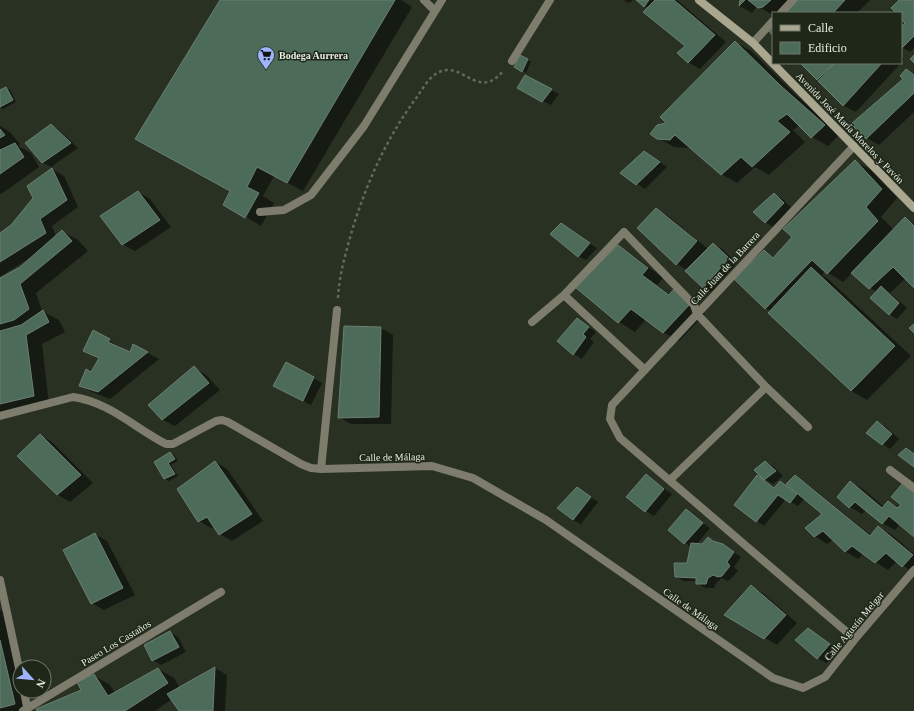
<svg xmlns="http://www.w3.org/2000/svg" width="914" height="711" font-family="'Times New Roman',serif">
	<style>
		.shadow { fill: #0007 }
		.building { fill: #4c6c59; stroke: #6b7f73 }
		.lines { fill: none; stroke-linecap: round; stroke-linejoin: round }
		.path { stroke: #636a5c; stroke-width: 2.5; stroke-dasharray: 3 3; stroke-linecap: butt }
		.service { stroke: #7d7c6d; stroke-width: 8 }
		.minor { stroke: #7d7c6d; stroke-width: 8 }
		.secondary { stroke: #aaa790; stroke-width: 8 }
		.labels { text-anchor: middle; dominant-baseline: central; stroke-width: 3; stroke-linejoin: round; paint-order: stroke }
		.poi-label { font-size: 10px; font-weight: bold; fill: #e7ede2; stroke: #1f2818; text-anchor: start }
		.street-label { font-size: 10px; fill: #e7ede2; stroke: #1f2818 }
	</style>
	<rect width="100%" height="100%" fill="#293122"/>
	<path class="shadow" d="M221 0H401L412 7 303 191 274 176 263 196 274 203 261 226 224 204 231 191 136 139Z
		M624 0H633L629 3Z
		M637 0H677L726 42 700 69 688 62 686 46 648 8Z
		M741 0H789L777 13 771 14 757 6 752 13 740 6Z
		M799 0H870L857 13H786Z
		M901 0H914V48L910 52 901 47V29L907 24 901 17V13H897Z
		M735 42 751 51 797 96 840 134 828 146 812 137 800 125 793 130 805 142 769 175 755 167 737 183 721 174 689 146 687 148 674 147 658 138 668 123Z
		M521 56 531 62 526 73 515 67Z
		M901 56 904 59 901 63Z
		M802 63H901L856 112 844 106Z
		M907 70 914 74V112L879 145 867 138 904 79Z
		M6 88 10 90 16 102 3 109 0 107V92Z
		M551 90 559 94 551 105 526 93Z
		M51 125 59 130 78 148 51 167 43 163 27 143Z
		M0 126 10 132 20 144 18 146 31 153 39 167 1 194 0 193Z
		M644 152 667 167 645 189 622 173Z
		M855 161 871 170 897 198 881 217 894 230 905 219 914 224V287L906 278 890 293 907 308 897 319 889 314 876 292 852 273 843 282 825 271 822 275 827 278 911 356 867 400 851 391 771 311 765 308 764 251 775 258 793 237Z
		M52 169 64 176 78 207 52 226 56 236 62 231 78 240 88 251 36 293 42 311 59 320 65 332 42 344 49 405 0 412V279L21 268 31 258V257L0 277V234L12 226 35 198Z
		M138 192 150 199 171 227 135 251 122 244Z
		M774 194 782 199 792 208 773 227 765 222Z
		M656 209 668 216 708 249 713 244 721 248 737 263 711 292 704 287 687 270 677 264Z
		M561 224 597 248 586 260 578 256Z
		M618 247 634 256 663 278 657 285 670 294 690 300 705 314 679 341 663 332 646 319 635 332 619 322 576 286Z
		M577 319 596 332 590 339 594 342 582 359 574 354 559 341Z
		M381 328 393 335 391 424H351L339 417Z
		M93 332 121 347V348L131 353 134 346 159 359 110 399 92 392 80 386 91 373 99 359 85 351Z
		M286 363 322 383 311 405 282 390Z
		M194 368 206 375 220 390 175 426 163 420 150 405Z
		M878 422 886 427 899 439 890 449 867 433Z
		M40 435 52 442 93 483 70 502 58 495Z
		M170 453 174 455 178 461 171 465 178 476 169 481 165 479 155 463Z
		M215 462 227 469 263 521 232 541 220 534 214 527 211 528 199 521 178 489Z
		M765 462 773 466 783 476 773 484 765 479Z
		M646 476 672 494 654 516 646 511Z
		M795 477 807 484 872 536 879 527 891 534 914 554V573L897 561 888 570 863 554 858 559 846 552 833 540 827 544 815 536 823 514 805 498 798 506 786 499 764 526 735 505 765 481 775 488 780 483 792 489Z
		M850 482 863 489 884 507 889 502 899 508 903 505 914 491V535L900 524 895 530 882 523 866 510 862 514 850 507Z
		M577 488 598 502 581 524 573 520Z
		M686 511 710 528 696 545 716 543 723 544 741 557 734 567 738 571 730 580 727 581 722 578 716 583 714 588H705L697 583V581H684L676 577 688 564 691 547 669 530Z
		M95 534 107 541 135 595 104 610 92 603Z
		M751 586 763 593 797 623 777 645 725 615Z
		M0 610 6 613 20 667V691H26L30 711H0Z
		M809 629 837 650 826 663 818 658 797 640Z
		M170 632 178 637 186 652 161 665 153 660Z
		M215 668 227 675 225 711H180L172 699 155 711H38L82 690 93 675 110 685 115 693 158 669 174 678 180 688Z"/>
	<path class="building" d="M220 0H395L287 183 257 167 247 187 259 193 245 218 223 205 230 191 135 139Z
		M636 0H649L644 7Z
		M655 0H674L715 35 688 63 677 53 685 46 643 12Z
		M740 0H745L739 6Z
		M748 0H771L763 7 758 8Z
		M797 0H845L833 13H785Z
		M899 0H914V36L901 49V27L905 23 901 19V13H896L891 8Z
		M773 25V36L768 30Z
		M735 41 781 86 825 125 811 138 787 114 777 121 790 132 752 167 741 157 721 175 675 135 670 140 657 139 650 134 657 125 666 123 660 117Z
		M520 55 528 59 522 72 514 67Z
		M914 55V63L910 59Z
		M800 63H834L817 80Z
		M835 63H882L843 106 818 81Z
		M906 69 914 75V93L866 139 851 124 903 79 900 76Z
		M525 75 552 89 542 102 517 88Z
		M6 87 13 100 0 107V90Z
		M51 124 71 143 42 163 25 143Z
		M0 129 5 135 0 138Z
		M15 143 24 157 0 174V150Z
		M644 151 660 162 636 185 620 173Z
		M855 160 882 189 866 207 878 221 827 274 812 260 765 309 734 279 764 250 773 258 792 237 783 229Z
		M52 168 67 200 40 219 46 233 0 262V233L11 225 33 198 27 186Z
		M138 191 160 220 122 245 100 216Z
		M774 193 784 203 765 223 753 212Z
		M656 208 697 241 676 265 637 228Z
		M905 217 914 226V288L893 267 869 289 851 273Z
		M561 223 590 243 578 257 550 234Z
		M62 230 72 241 20 284 29 309 14 320 0 324V278L20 267Z
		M713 243 729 258 703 288 685 271Z
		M618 245 648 268 642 275 669 295 674 289 690 304 663 333 631 309 618 323 575 287Z
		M811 267 895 346 851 391 768 313Z
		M881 286 899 303 889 315 870 298Z
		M43 310 49 322 26 335 34 396 0 404V331L21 325Z
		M577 318 589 327 583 334 586 337 573 355 557 341Z
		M914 324V333L909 328Z
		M344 326 381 327 379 417 338 418Z
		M93 330 110 339 108 342 130 352 133 344 148 352 98 392 79 386 86 369 91 372 99 358 83 351Z
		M286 362 314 377 303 401 273 386Z
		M194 366 209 383 162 420 148 405Z
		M877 421 892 434 882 445 866 433Z
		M40 434 81 475 57 495 17 456Z
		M906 448 914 454V467L898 455Z
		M170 452 175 459 168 463 175 474 164 479 154 462Z
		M215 461 252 514 219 535 207 517 198 522 177 489Z
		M765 461 776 471 764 480 754 470Z
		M646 474 664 489 645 512 626 497Z
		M757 475 774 488 780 481 797 494 790 503 778 495 756 522 734 505Z
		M795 475 870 536 878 526 913 555 902 567 886 553 875 563 852 546 845 552 823 531 814 537 805 528 822 514 786 484Z
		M850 481 882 508 888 501 897 508 901 505 891 497 903 483 914 492V537L889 516 882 524 855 502 849 508 837 497Z
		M577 487 591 497 573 520 557 508Z
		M686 509 703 523 684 544 668 530Z
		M95 533 123 588 91 604 63 550Z
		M708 537 713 541 723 544 734 552 727 562 730 566 722 576 718 577 713 575 708 578 706 584H696V578L675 577 674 563H687L691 543 702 544Z
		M751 585 786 615 764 639 724 615Z
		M808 628 830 644 817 659 795 640Z
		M170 631 179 647 152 661 144 645Z
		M0 640 15 704 0 708Z
		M215 667 213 711H179L167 694Z
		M158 668 168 683 125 711H37L36 709 81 690 77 682 94 674 108 696Z"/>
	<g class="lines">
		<path class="path" d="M338 298C339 279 343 263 348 245 362 193 384 141 417 97 423 88 429 77 439 72 464 61 478 102 504 70"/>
		<path class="service" d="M424 0 435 11
			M260 212 284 210 311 195 364 126 442 0"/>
		<path class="minor" d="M781 13 793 0
			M753 43 773 21
			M512 61 550 0
			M854 146 612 405 610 419 620 438 855 639
			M564 295 645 370
			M532 322 564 295 624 232 694 305 697 314 766 387 808 427
			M0 416 73 397C109 402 135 428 166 444H173L216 421 222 420 228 422 301 464 311 468 321 469 432 466 473 478 546 520 773 678 803 688 825 677 855 639 914 570
			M321 469 337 310
			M890 470 914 488
			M670 480 766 387
			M0 580 20 673
			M24 691 27 707
			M23 711 221 592"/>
		<path class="secondary" d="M699 0 753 43 914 208"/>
	</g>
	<defs>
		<g id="supermarket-pin" transform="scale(0.9)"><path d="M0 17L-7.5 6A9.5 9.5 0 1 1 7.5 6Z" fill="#9eb4fd" stroke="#1f2818"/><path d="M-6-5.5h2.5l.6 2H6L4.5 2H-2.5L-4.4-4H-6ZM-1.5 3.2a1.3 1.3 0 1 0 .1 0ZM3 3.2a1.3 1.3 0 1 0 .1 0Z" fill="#111"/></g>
	</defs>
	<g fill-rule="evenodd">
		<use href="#supermarket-pin" x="266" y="55"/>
	</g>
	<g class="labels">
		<g class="poi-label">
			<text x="279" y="55">Bodega Aurrera</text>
		</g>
		<g class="street-label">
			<text transform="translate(850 128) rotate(46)">Avenida José María Morelos y Pavón</text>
			<text transform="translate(725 268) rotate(-47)">Calle Juan de la Barrera</text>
			<text transform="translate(392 457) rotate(-1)">Calle de Málaga</text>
			<text transform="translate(691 609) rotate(35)">Calle de Málaga</text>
			<text transform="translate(854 626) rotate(-50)">Calle Agustín Melgar</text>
			<text transform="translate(116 643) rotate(-31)">Paseo Los Castaños</text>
		</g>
	</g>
	<rect x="772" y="12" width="130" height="52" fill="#1f2818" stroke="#6f7769"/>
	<rect x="780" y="25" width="20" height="6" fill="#aaa790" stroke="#6f7769"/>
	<text x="808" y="32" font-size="12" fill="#e7ede2">Calle</text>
	<rect x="780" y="42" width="20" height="12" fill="#4c6c59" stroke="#6f7769"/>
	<text x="808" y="52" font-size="12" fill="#e7ede2">Edificio</text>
	<g transform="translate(32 679) rotate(117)"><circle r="19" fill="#1f2818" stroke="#6f7769"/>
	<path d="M0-3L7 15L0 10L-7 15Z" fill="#9eb4fd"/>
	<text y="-6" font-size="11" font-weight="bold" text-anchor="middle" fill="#e7ede2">N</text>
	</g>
</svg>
